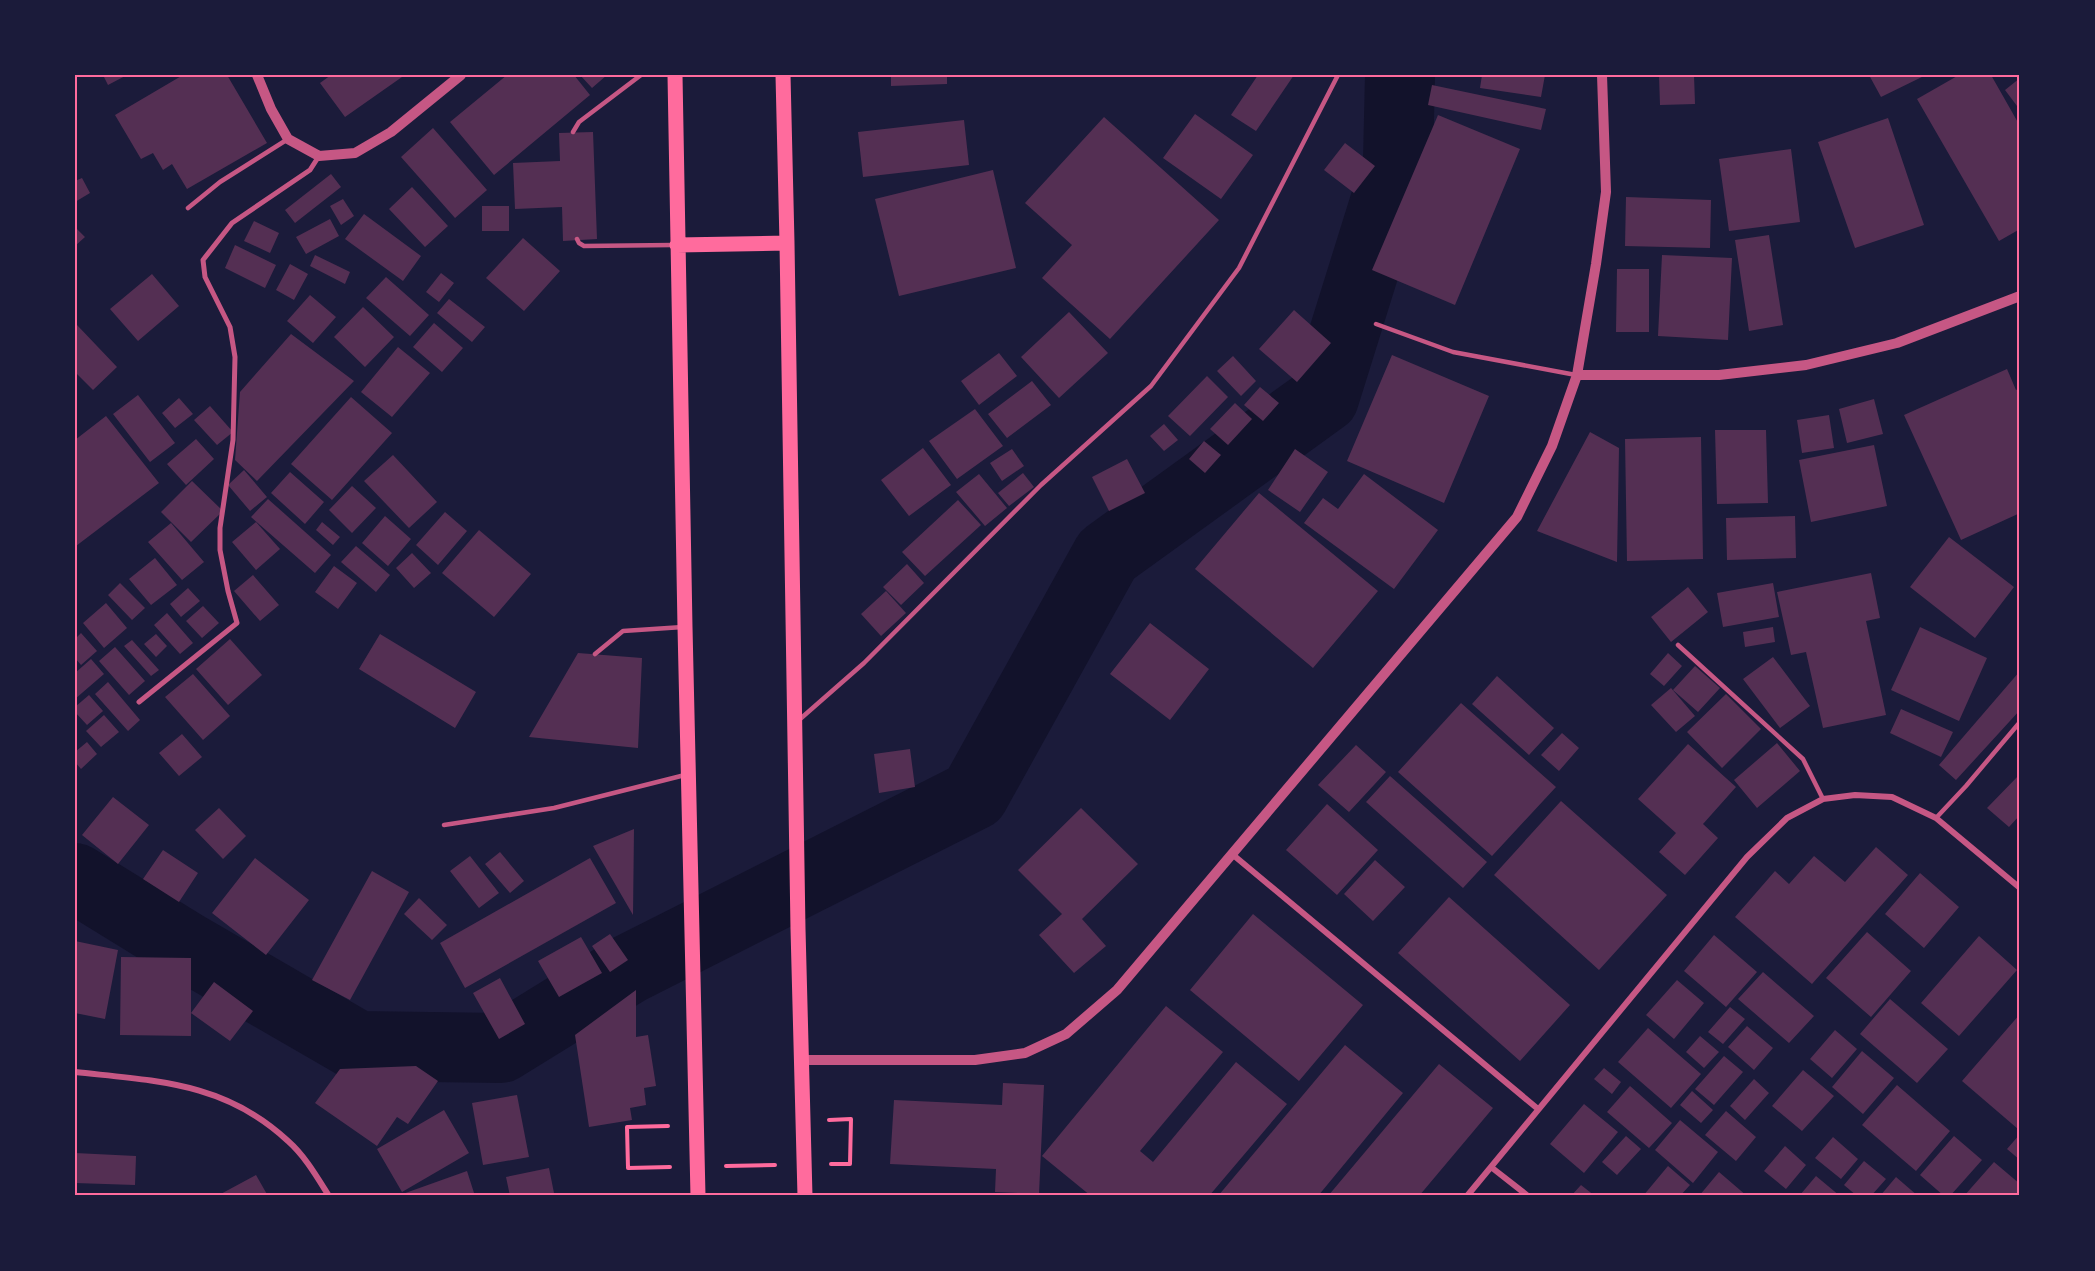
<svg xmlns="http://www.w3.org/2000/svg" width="2095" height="1271" font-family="Arial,sans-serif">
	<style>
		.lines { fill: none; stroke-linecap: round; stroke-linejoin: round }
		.river { stroke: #12122b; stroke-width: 70 }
		.building { fill: #542f53 }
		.path { stroke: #ff6b9d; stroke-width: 4 }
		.service { stroke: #c65784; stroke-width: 4.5 }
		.pedestrian { stroke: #c65784; stroke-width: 5 }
		.minor { stroke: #c65784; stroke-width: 6 }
		.tertiary { stroke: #c65784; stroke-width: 10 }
		.primary { stroke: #ff6b9d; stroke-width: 15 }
		.neatline { fill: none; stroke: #ff6b9d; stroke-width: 2 }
	</style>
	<rect width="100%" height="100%" fill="#1b1b3a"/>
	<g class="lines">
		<path class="river" d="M75 878 187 947 358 1046 501 1048 629 969 974 795 1107 555 1324 398 1398 161 1400 75"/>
	</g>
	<path class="building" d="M103 75H127L108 85Z
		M183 75H227L267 143 187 189 172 164 163 170 153 153 141 159 115 115Z
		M331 75H400L402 77 345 117 320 83Z
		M507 75H574L590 95 494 175 450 122Z
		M580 75H607L592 88Z
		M891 75H947V84L891 86Z
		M1258 75H1294L1256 131 1231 115Z
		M1482 75H1545L1541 97 1480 88Z
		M1659 75H1694L1695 104 1660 105Z
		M1869 75H1926L1881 97Z
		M1959 75H1991L2020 126V229L1999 241 1917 99Z
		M2020 78V110L2005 90Z
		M1432 85 1546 109 1541 130 1428 105Z
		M1195 114 1253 155 1221 199 1163 158Z
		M1438 115 1520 149 1455 305 1372 270Z
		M1104 117 1219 220 1110 339 1042 278 1072 245 1025 203Z
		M1888 118 1924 225 1855 248 1818 142Z
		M964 120 969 165 863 177 858 132Z
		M433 128 487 190 455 218 401 157Z
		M593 132 597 239 563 241 562 207 515 209 513 163 560 161 559 133Z
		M1345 143 1375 166 1354 193 1324 170Z
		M1791 149 1800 222 1729 231 1719 159Z
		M993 170 1016 268 899 296 875 199Z
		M331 174 341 187 295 223 285 210Z
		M82 178 90 193 75 202V181Z
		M412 187 448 226 425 247 389 209Z
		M1626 197 1711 200 1710 248 1625 246Z
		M343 199 354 216 341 225 330 206Z
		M482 206H509V231H482Z
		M364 214 421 256 403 281 345 239Z
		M330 219 339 236 306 254 296 237Z
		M254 221 279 233 270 253 244 241Z
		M75 227 85 237 75 246Z
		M1769 235 1783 325 1749 331 1735 240Z
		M523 238 560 271 524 311 486 278Z
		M235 245 276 265 265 288 225 268Z
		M315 255 350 272 345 284 310 266Z
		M1662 255 1732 258 1728 340 1658 336Z
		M290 264 308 274 294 300 276 290Z
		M1617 269H1649V332H1616Z
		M441 273 454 283 439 302 426 292Z
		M152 274 179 306 138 341 110 309Z
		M386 277 429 315 410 336 366 298Z
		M310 295 336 317 313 343 287 321Z
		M449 299 485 327 472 342 437 313Z
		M363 307 394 337 365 367 334 337Z
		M1294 310 1331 343 1297 382 1259 349Z
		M1069 312 1108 353 1059 398 1021 357Z
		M434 323 463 348 442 372 413 347Z
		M77 325 117 367 93 390 75 372V327Z
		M291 334 354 381 257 481 235 460 240 392Z
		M398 347 430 373 392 417 361 392Z
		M999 353 1017 376 979 405 961 381Z
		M1392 355 1489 396 1444 503 1347 461Z
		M1233 356 1256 381 1241 396 1217 371Z
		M2007 369 2016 390 2020 388V513L1961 540 1904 415Z
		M1207 376 1228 397 1190 436 1168 416Z
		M1032 381 1051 405 1007 438 988 414Z
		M1260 387 1279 403 1263 421 1244 405Z
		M138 395 175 443 150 462 113 414Z
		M351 397 392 433 332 500 291 464Z
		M179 398 193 414 175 428 162 413Z
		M1874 399 1883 434 1847 443 1839 409Z
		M1235 403 1252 419 1228 445 1210 429Z
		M210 406 233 432 217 445 194 420Z
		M975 409 1003 446 957 479 929 441Z
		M1829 415 1834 448 1802 453 1797 420Z
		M106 416 159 483 76 546 75 440Z
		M1164 424 1178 440 1164 451 1150 436Z
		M1715 430H1766L1768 503 1717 504Z
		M1590 432 1619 448 1617 562 1537 531Z
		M1701 437 1703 559 1627 561 1625 439Z
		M196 439 214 459 186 485 167 464Z
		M1204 441 1221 455 1205 473 1189 459Z
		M1874 445 1887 506 1811 522 1799 460Z
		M923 448 951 485 909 516 881 480Z
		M1012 449 1024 466 1002 481 990 463Z
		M1295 449 1328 472 1300 512 1268 490Z
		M393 455 437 502 409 528 364 481Z
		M1127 459 1145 493 1109 511 1092 477Z
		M244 470 267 497 250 511 228 485Z
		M290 472 324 502 305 524 271 493Z
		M1023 473 1034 487 1009 506 998 493Z
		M979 474 1007 508 985 526 956 492Z
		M1364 474 1438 530 1394 589 1304 523 1323 498 1338 509Z
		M192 481 223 511 191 542 161 512Z
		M352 486 376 508 352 533 329 510Z
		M1259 493 1378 591 1313 668 1195 569Z
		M268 499 331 555 315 573 251 517Z
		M958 500 981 525 925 576 902 552Z
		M445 512 467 531 438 565 416 545Z
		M385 516 411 539 388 566 362 543Z
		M1795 516 1796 558 1727 560 1726 518Z
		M256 522 280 549 256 570 232 542Z
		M322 522 340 537 333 545 316 530Z
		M171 523 204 562 182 580 148 542Z
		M479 530 531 574 494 617 442 573Z
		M1949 537 2014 587 1975 638 1910 587Z
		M356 546 390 575 376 592 341 562Z
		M412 553 431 573 414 588 396 568Z
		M155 558 177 585 151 605 129 579Z
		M907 564 924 583 901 605 883 587Z
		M334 566 357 583 338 609 315 592Z
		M1871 573 1880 618 1866 621 1886 715 1823 728 1806 652 1791 655 1777 592Z
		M253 575 279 605 260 621 234 591Z
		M120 583 145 608 132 620 108 595Z
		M1773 583 1779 617 1723 627 1717 593Z
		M1688 587 1708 612 1671 642 1651 617Z
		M188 588 200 601 181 617 170 604Z
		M886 591 906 613 881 636 861 614Z
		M106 603 127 628 104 648 83 623Z
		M203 606 219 623 202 638 186 621Z
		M167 613 193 643 180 654 154 625Z
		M1150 623 1209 669 1170 720 1110 674Z
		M1773 627 1775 642 1745 647 1743 632Z
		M1920 627 1987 658 1959 721 1891 690Z
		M81 633 97 651 81 665 75 658V639Z
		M156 634 167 646 156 657 144 644Z
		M380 634 476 692 455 728 359 669Z
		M230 639 262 675 228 705 196 669Z
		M132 640 159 670 151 676 124 646Z
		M115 647 145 681 129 695 99 661Z
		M578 653 642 658 638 748 529 737Z
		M1668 653 1682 666 1664 686 1650 674Z
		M1773 657 1810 706 1780 728 1743 679Z
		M91 659 104 674 75 699V673Z
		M1695 666 1720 688 1698 712 1673 690Z
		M2020 671V710L1956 780 1939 765Z
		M193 674 230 716 203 740 165 697Z
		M1497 676 1554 728 1529 755 1472 704Z
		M108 682 140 720 128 731 95 694Z
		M1671 688 1695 716 1676 732 1651 705Z
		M1726 694 1761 729 1722 768 1687 732Z
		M89 695 103 711 87 725 75 712V707Z
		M1461 703 1556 787 1492 856 1398 772Z
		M1901 709 1953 732 1941 757 1890 733Z
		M104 715 119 732 101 747 86 731Z
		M1562 733 1579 748 1559 771 1541 755Z
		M182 734 202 757 179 776 159 753Z
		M87 742 97 754 81 769 75 762V752Z
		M1777 743 1800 771 1757 808 1734 780Z
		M1688 744 1736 787 1703 824 1718 838 1685 875 1659 852 1676 833 1638 799Z
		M1356 745 1386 772 1349 812 1318 785Z
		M910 749 915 787 879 793 874 754Z
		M2020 774V815L2009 827 1987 808Z
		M1390 776 1487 862 1463 888 1366 802Z
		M113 797 149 825 118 864 82 835Z
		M1561 801 1667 895 1599 970 1494 875Z
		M1327 804 1378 850 1337 895 1286 850Z
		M219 808 246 836 223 859 195 830Z
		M1081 808 1138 864 1082 919 1106 946 1074 973 1039 935 1062 914 1018 870Z
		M634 829 633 915 593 846Z
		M1876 847 1908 875 1812 984 1735 917 1775 871 1789 884 1814 856 1845 882Z
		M163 850 198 873 179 902 143 879Z
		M500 852 524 881 510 893 485 864Z
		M470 856 499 893 479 908 450 871Z
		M255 858 309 900 266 955 212 913Z
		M590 858 616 903 465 988 440 943Z
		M1375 860 1405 887 1373 921 1344 894Z
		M372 871 409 892 350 1000 312 980Z
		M1920 873 1959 907 1924 948 1885 914Z
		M1449 897 1570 1005 1520 1061 1398 953Z
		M419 898 447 925 432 940 404 914Z
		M1253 914 1363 1005 1299 1081 1190 990Z
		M1867 932 1911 971 1871 1017 1826 978Z
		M610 934 628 960 610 972 592 946Z
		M1714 935 1757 972 1726 1007 1684 971Z
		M1979 936 2017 970 1959 1036 1921 1003Z
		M581 937 602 973 559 997 538 961Z
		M75 941 118 950 105 1019 75 1013Z
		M121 957 191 958V1036L120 1035Z
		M1763 972 1814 1016 1789 1043 1738 999Z
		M500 978 525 1024 499 1039 473 993Z
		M1677 980 1704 1003 1674 1039 1646 1015Z
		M214 982 253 1011 230 1041 191 1013Z
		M636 990V1037L648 1035 656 1086 644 1088 646 1105 630 1108 632 1120 589 1127 575 1035Z
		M1890 999 1948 1049 1917 1083 1860 1034Z
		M1166 1006 1223 1052 1140 1151 1153 1162 1236 1062 1287 1104 1209 1196H1091L1042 1156Z
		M1730 1007 1745 1019 1723 1044 1708 1032Z
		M2020 1014V1127L2018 1129 1962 1081Z
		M1747 1026 1773 1048 1754 1070 1728 1047Z
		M1648 1028 1701 1074 1671 1108 1618 1062Z
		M1835 1030 1857 1049 1832 1078 1810 1059Z
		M1700 1036 1719 1052 1704 1068 1686 1052Z
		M1345 1045 1403 1093 1318 1196H1218Z
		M1862 1051 1894 1078 1863 1114 1832 1087Z
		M1724 1056 1743 1072 1714 1105 1695 1089Z
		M1439 1064 1493 1108 1419 1196H1328Z
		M416 1066 438 1081 408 1124 397 1117 377 1146 315 1103 340 1069Z
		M1604 1068 1621 1082 1612 1094 1594 1079Z
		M1803 1070 1834 1096 1802 1131 1772 1106Z
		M1754 1079 1769 1093 1745 1120 1730 1106Z
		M1003 1083 1044 1085 1039 1194 995 1192 996 1169 890 1164 894 1100 1002 1105Z
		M1897 1085 1950 1131 1916 1171 1862 1125Z
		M1630 1086 1672 1123 1649 1148 1607 1112Z
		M1692 1091 1713 1110 1701 1123 1680 1105Z
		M517 1095 529 1157 483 1165 472 1103Z
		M1584 1104 1618 1132 1584 1173 1550 1144Z
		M444 1110 469 1153 402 1192 377 1149Z
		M1726 1111 1756 1137 1736 1161 1705 1135Z
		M1680 1120 1718 1152 1693 1183 1655 1150Z
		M2020 1134V1160L2007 1149Z
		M1626 1136 1641 1149 1617 1175 1602 1162Z
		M1954 1136 1982 1160 1950 1196H1944L1920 1175Z
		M1833 1137 1858 1159 1841 1179 1815 1158Z
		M1785 1146 1806 1165 1786 1189 1764 1171Z
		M75 1153 136 1156 135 1185 75 1183Z
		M1864 1161 1886 1179 1871 1196H1857L1844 1185Z
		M1994 1162 2020 1184V1196H1964Z
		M1668 1166 1690 1185 1680 1196H1643Z
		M549 1168 554 1193 539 1196H510L506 1177Z
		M467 1171 475 1196H397Z
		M1719 1172 1747 1196H1699Z
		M256 1175 268 1196H217Z
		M1816 1176 1840 1196H1801L1800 1195Z
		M1896 1177 1918 1196H1880Z
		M1581 1185 1595 1196H1571Z"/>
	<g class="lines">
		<path class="path" d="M829 1120 851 1119 850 1164H831
			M668 1126 627 1127 628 1168 670 1167
			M726 1166 775 1165"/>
		<path class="service" d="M573 132 579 122 641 75
			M188 208 220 182 288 139
			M577 239 579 243 584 246 673 245
			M1376 324 1453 352 1576 375
			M1678 645 1803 759 1823 799
			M595 654 623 631 683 627
			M799 720 864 663 1041 485 1151 386 1239 268 1338 75
			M1936 818 1966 786 2020 722
			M444 825 554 808 685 775"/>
		<path class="pedestrian" d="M139 702 237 623 228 591 220 550V528L233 440 235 357 230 327 205 277 203 260 232 223 310 170 319 156"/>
		<path class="minor" d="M1232 854 1538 1109
			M75 1072C156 1081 225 1082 288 1141 305 1156 317 1177 329 1196
			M1491 1167 1528 1196
			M1467 1196 1747 857 1787 818 1823 799 1855 795 1892 797 1936 818 2020 888"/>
		<path class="tertiary" d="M257 75 271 109 288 139 319 156 355 153 391 132 461 75
			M1577 375H1719L1806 365 1897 343 2020 296
			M801 1060H975L1025 1053 1066 1034 1117 990 1517 517 1552 446 1577 375 1596 264 1606 192 1602 75"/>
		<path class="primary" d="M675 75 685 627 698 1196
			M783 75 787 243 798 929 805 1196
			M677 245 787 243"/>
	</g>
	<rect width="2095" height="1271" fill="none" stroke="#1b1b3a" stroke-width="153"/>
	<rect x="76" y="76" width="1942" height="1118" class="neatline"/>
</svg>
